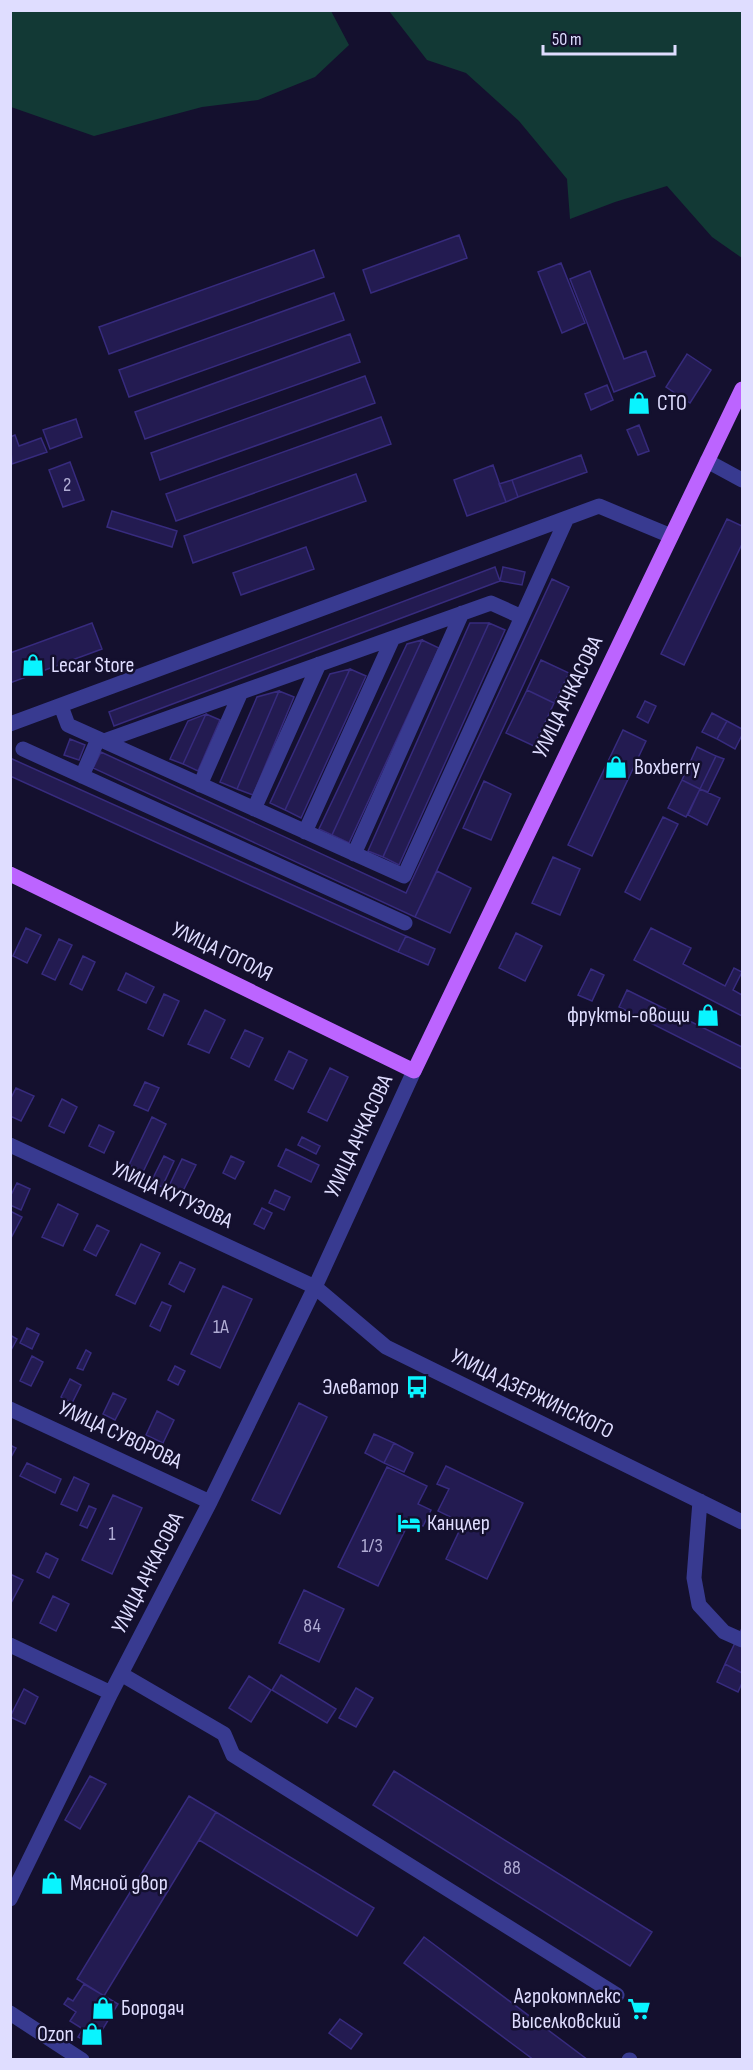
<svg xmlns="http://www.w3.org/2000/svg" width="753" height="2070" font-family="'Sofia Sans Condensed',sans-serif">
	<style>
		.green { fill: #123935 }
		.building { fill: #231b51; stroke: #372b7e; stroke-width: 1.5 }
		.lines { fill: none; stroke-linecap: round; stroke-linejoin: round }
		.minor { stroke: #383a90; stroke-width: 15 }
		.major { stroke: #bc64ff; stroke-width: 15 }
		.labels { text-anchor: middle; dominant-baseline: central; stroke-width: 5; stroke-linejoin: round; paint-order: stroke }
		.number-label { font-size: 20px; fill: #b0acd4 }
		.poi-label { font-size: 22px; fill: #dfddff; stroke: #14102e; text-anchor: start }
		.street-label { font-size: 22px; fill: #dfddff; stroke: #14102e }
	</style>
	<rect width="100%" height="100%" fill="#14102e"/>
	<path class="green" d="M11 10 331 11 349 45 315 77 258 100 202 107 94 136 11 107Z
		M389 11H742V258L712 237 667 186 615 202 570 219 567 179 519 121 466 73 427 60Z"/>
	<path class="building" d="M459 235 467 258 371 293 363 270Z
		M314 250 324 277 109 354 99 327Z
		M561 263 585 323 562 333 538 272Z
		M590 271 624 359 646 351 655 376 614 392 570 279Z
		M334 293 344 320 129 397 119 370Z
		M350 334 360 362 145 439 135 412Z
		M687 354 711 370 690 403 666 387Z
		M365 376 375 403 160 480 151 453Z
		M607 385 613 400 591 410 585 394Z
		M381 417 391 444 176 521 166 494Z
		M76 419 82 437 50 449 43 430Z
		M639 425 649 451 638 455 627 430Z
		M15 435 19 446 41 438 47 452 12 464 10 437Z
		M581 455 587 472 518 497 512 480Z
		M70 462 84 500 63 507 49 470Z
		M493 465 506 502 467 516 454 480Z
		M356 474 366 501 193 563 184 536Z
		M512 480 518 497 506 502 499 484Z
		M112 511 177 531 172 547 107 527Z
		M727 519 742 526V544L684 665 661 654Z
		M306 547 314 569 241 595 233 573Z
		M495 567 500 581 114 726 109 712Z
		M503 567 525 572 522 585 500 581Z
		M552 579 569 587 415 917 93 768 101 752 406 893Z
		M92 623 102 649 10 683V653Z
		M470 623H489L383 857 368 851Z
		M489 623 505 630 399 865 383 857Z
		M422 640 439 648 349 843 332 835Z
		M422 640 332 835 319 829 407 644Z
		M541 660 569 673 554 703 527 690Z
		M350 669 285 810 270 803 330 674Z
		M350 669 366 676 301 818 285 810Z
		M527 690 554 703 534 746 506 733Z
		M279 691 237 789 220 782 257 697Z
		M279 691 294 697 253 795 237 789Z
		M645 701 656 706 648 723 637 717Z
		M712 713 727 721 717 739 702 732Z
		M206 714 220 720 198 771 183 764Z
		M206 714 183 764 170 759 188 721Z
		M727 721 742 729V735L735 749 717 739Z
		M623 730 646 741 592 856 568 845Z
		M70 739 85 745 79 760 64 755Z
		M697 747 716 756 700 789 682 780Z
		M716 756 724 759 708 792 700 789Z
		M10 758 406 936 398 952 10 776Z
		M682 780 700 789 686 817 668 808Z
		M484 781 511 794 491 840 463 828Z
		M700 789 720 798 707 825 688 815Z
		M663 817 678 824 640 900 625 892Z
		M553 857 580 869 560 915 532 903Z
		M437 871 471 888 450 933 415 917Z
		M26 928 41 935 27 963 13 956Z
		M651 928 691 948 683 964 725 986 734 968 742 972 733 990 742 995V1016L634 960Z
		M516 933 542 946 525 981 499 968Z
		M406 936 435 949 428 965 398 952Z
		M59 939 72 945 55 980 42 974Z
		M83 956 95 962 82 990 70 984Z
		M591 969 604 975 592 1001 578 995Z
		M126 973 154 987 146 1003 118 990Z
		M627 990 742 1047V1069L619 1007Z
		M164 994 179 1001 163 1036 148 1029Z
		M205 1010 225 1020 209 1053 188 1044Z
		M245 1030 263 1038 249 1067 231 1058Z
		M289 1051 307 1060 293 1089 275 1080Z
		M330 1068 348 1077 327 1121 308 1112Z
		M145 1082 159 1088 148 1111 134 1105Z
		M16 1088 34 1096 21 1121 10 1116V1100Z
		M62 1099 77 1107 64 1133 49 1126Z
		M152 1117 166 1124 143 1172 129 1165Z
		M99 1125 114 1132 104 1153 89 1146Z
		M302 1137 320 1146 316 1154 298 1145Z
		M286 1149 319 1165 311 1182 278 1166Z
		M164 1156 174 1161 162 1187 151 1182Z
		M231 1156 244 1162 235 1179 223 1173Z
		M182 1159 196 1165 182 1193 169 1186Z
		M17 1183 30 1189 21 1210 10 1205V1197Z
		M275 1190 290 1197 284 1210 269 1203Z
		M58 1204 78 1214 63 1246 42 1237Z
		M262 1208 272 1213 264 1229 254 1224Z
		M10 1211 22 1217 10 1240Z
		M97 1225 109 1231 96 1256 84 1250Z
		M141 1244 160 1253 135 1304 116 1295Z
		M180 1262 195 1269 184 1292 169 1284Z
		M223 1286 252 1299 220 1368 191 1354Z
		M162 1302 171 1306 160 1331 150 1326Z
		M27 1328 39 1334 32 1349 20 1343Z
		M10 1335 17 1339 10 1352Z
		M86 1350 91 1353 83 1370 77 1368Z
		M32 1356 43 1362 31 1386 20 1381Z
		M175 1366 185 1371 178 1385 168 1380Z
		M70 1379 81 1385 72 1403 61 1397Z
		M113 1393 126 1399 115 1420 103 1414Z
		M299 1403 327 1417 280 1514 252 1500Z
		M157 1411 174 1420 163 1443 146 1435Z
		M374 1434 394 1443 384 1463 365 1453Z
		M394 1443 413 1453 404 1472 384 1463Z
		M10 1445 16 1448 10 1459Z
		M27 1463 61 1479 55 1493 20 1476Z
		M446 1466 523 1503 487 1579 446 1559 463 1523 438 1511 449 1489 437 1484Z
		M387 1467 427 1486 418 1504 431 1510 423 1526 410 1520 378 1586 338 1567Z
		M74 1477 89 1484 77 1511 61 1504Z
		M113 1495 142 1508 112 1574 82 1560Z
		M89 1506 96 1509 87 1528 80 1525Z
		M46 1553 58 1559 49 1578 37 1572Z
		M10 1574 23 1580 10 1605Z
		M304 1590 344 1609 319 1662 279 1643Z
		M53 1596 69 1604 56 1631 40 1623Z
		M742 1628V1673L725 1664Z
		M725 1664 742 1673V1683L738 1692 717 1682Z
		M281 1675 336 1709 327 1723 272 1690Z
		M249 1676 271 1690 251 1722 229 1708Z
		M356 1688 373 1698 356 1727 339 1718Z
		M24 1689 38 1697 25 1724 10 1717Z
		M394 1771 652 1932 630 1966 373 1805Z
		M90 1776 106 1784 80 1829 65 1820Z
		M189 1796 216 1812 104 1996 77 1979Z
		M216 1812 374 1908 357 1936 199 1840Z
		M52 1873 60 1877 52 1894 44 1890Z
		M424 1937 588 2060H534L404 1963Z
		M84 1984 118 2004 93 2045 78 2037 83 2029 70 2021 76 2012 64 2004 68 1998 73 2001Z
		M340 2019 362 2034 351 2049 329 2033Z"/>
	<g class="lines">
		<path class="minor" d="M707 461 742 480
			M61 706 68 725 404 876 567 518
			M10 724 599 506 671 536
			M104 741 491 603 522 617
			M23 749 405 923
			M82 776 98 739
			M200 785 241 692
			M254 809 319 664
			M305 832 393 638
			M354 854 462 613
			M10 1145 315 1287 386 1347 742 1522
			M10 1409 210 1502
			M700 1501 694 1578 699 1605 724 1632 742 1640
			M10 1645 111 1693
			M121 1674 224 1734 233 1755 617 1995
			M10 1899 111 1693 210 1502 315 1287 414 1071
			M10 2013 82 2060
			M629 2060H630"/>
		<path class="major" d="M10 874 414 1071 742 389"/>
	</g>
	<defs>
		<g id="shop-bare" transform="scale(1.8)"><path d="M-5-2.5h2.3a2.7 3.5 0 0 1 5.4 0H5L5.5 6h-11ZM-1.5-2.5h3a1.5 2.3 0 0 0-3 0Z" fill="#09f4ff" stroke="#14102e" stroke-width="2.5" paint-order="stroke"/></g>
		<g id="bus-bare" transform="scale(1.8)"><path d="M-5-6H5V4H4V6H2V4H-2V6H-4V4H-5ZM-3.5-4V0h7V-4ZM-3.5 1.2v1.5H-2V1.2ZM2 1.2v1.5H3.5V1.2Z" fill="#09f4ff" stroke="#14102e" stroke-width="2.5" paint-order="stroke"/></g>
		<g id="hotel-bare" transform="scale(1.8)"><path d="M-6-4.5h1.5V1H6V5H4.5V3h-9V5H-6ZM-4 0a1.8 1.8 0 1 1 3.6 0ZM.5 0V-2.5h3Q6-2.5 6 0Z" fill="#09f4ff" stroke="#14102e" stroke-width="2.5" paint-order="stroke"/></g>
		<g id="supermarket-bare" transform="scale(1.8)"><path d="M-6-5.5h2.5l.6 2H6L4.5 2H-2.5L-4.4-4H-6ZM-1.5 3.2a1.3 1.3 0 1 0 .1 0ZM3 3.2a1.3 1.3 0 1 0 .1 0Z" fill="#09f4ff" stroke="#14102e" stroke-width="2.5" paint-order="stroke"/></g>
	</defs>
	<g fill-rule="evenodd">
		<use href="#shop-bare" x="639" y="403"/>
		<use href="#shop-bare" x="33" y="665"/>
		<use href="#shop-bare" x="616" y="767"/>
		<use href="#shop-bare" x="708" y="1015"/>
		<use href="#bus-bare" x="417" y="1387"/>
		<use href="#hotel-bare" x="409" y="1523"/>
		<use href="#shop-bare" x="52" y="1883"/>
		<use href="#shop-bare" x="103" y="2008"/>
		<use href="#supermarket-bare" x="639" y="2009"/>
		<use href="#shop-bare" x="92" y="2034"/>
	</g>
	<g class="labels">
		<g class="number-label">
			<text x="67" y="485">2</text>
			<text x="221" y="1327">1А</text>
			<text x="112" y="1534">1</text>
			<text x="372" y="1546">1/3</text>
			<text x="312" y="1626">84</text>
			<text x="512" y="1868">88</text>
		</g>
		<g class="poi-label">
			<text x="657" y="403">СТО</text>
			<text x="51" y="665">Lecar Store</text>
			<text x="634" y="767">Boxberry</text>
			<text x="690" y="1015" text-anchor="end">фрукты-овощи</text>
			<text x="399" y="1387" text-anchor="end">Элеватор</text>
			<text x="427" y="1523">Канцлер</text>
			<text x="70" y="1883">Мясной двор</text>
			<text x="621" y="1996" text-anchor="end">Агрокомплекс<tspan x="621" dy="25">Выселковский</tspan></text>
			<text x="121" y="2008">Бородач</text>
			<text x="74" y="2034" text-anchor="end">Ozon</text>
		</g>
		<g class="street-label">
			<text transform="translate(568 697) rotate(-64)">УЛИЦА АЧКАСОВА</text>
			<text transform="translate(222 952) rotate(26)">УЛИЦА ГОГОЛЯ</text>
			<text transform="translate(359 1136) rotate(-65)">УЛИЦА АЧКАСОВА</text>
			<text transform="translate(172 1195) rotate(25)">УЛИЦА КУТУЗОВА</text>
			<text transform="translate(532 1394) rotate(26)">УЛИЦА ДЗЕРЖИНСКОГО</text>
			<text transform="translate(120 1435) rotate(25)">УЛИЦА СУВОРОВА</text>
			<text transform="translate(148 1573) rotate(-63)">УЛИЦА АЧКАСОВА</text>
		</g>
	</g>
	<rect width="753" height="2070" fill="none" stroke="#dfddff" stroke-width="24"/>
	<path d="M543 45v9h132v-9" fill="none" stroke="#dfddff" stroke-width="3"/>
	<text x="552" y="45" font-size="18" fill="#dfddff" stroke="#14102e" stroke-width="4.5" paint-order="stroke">50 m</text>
</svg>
